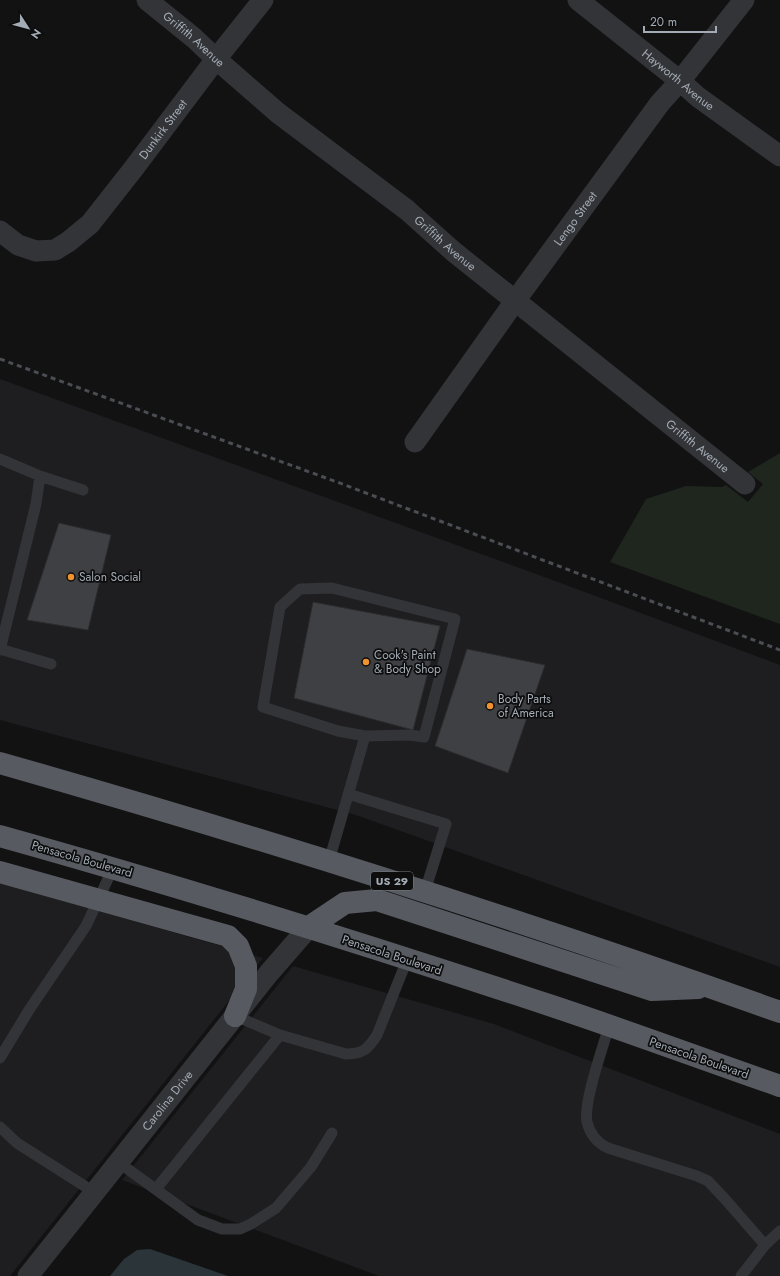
<svg xmlns="http://www.w3.org/2000/svg" width="780" height="1276" font-family="Jost,sans-serif">
	<style>
		.built { fill: #1e1e20 }
		.green { fill: #1e261e }
		.water { fill: #2a3439 }
		.building { fill: #3e4043; stroke: #2c2c2f }
		.lines { fill: none; stroke-linecap: round; stroke-linejoin: round }
		.service { stroke: #333438; stroke-width: 11 }
		.minor { stroke: #333438; stroke-width: 21 }
		.trunk { stroke: #575a60; stroke-width: 22 }
		.rail { stroke: #4a4d51; stroke-width: 3; stroke-dasharray: 5 4; stroke-linecap: butt }
		.poi-dot { fill: #f0922d; stroke: #0d0d0e; stroke-width: 1.5 }
		.labels { text-anchor: middle; dominant-baseline: central; stroke-width: 3.5; stroke-linejoin: round; paint-order: stroke }
		.shield { fill: #0d0d0e; stroke: #767c82; stroke-width: 1 }
		.shield-label { font-size: 11px; font-weight: bold; fill: #a3abb4 }
		.street-label { font-size: 12px; fill: #a3abb4; stroke: #0d0d0e }
		.poi-label { font-size: 12px; fill: #a3abb4; stroke: #0d0d0e; text-anchor: start }
	</style>
	<rect width="100%" height="100%" fill="#121213"/>
	<path class="built" d="M0 379 558 582 780 665V967L356 815 0 720Z
		M0 883 263 958 10 1276H0Z
		M293 966 494 1024 780 1134V1276H379L122 1180Z"/>
	<path class="green" d="M780 453V624L610 562 646 499 686 486 722 487 726 485 748 502 763 484 748 472Z"/>
	<path class="water" d="M150 1249 228 1276H110L124 1259 137 1250Z"/>
	<path class="building" d="M59 523 111 535 88 630 27 620Z
		M313 602 440 626 413 730 294 698Z
		M467 649 545 665 508 773 435 746Z"/>
	<g class="lines">
		<path class="service" d="M0 459 40 476
			M0 649 51 664
			M0 650 36 504 40 476 83 490
			M348 794 446 824 425 891
			M329 861 365 736 410 735 424 737 455 619 332 588 300 589 280 607 263 707 338 731 365 736
			M235 1016 280 1035 346 1054C363 1054 368 1049 377 1035L407 960
			M609 1026C603 1047 583 1103 587 1122 590 1134 597 1143 608 1148L697 1176 708 1181 725 1199 765 1245
			M0 1058 29 1010 86 926 113 868
			M0 1127 17 1143 94 1192
			M118 1162 198 1220 222 1229H240L251 1224 276 1208 311 1167 332 1133
			M156 1189 280 1035
			M741 1276 765 1245 780 1231"/>
		<g class="minor">
			<path id="s1" d="M147 0 194 38 216 59 278 113 407 210 454 252 745 484"/>
			<path id="s2" d="M578 0 680 81 698 97 780 156"/>
			<path id="s3" d="M0 231 18 245 36 251 55 250 68 242 90 224 134 168 216 59 263 0"/>
			<path id="s4" d="M415 442 515 301 660 103 680 81 744 0"/>
			<path id="s5" d="M28 1276 269 973 309 927"/>
		</g>
		<path class="trunk" d="M0 763C263 838 523 920 780 1012
			M0 836C186 888 371 946 555 1007 630 1032 705 1060 780 1086
			M0 872 228 936 238 946 246 966V989L235 1016
			M309 927 345 903 377 900 652 990 698 988"/>
		<path class="rail" d="M0 359 337 482 780 650"/>
	</g>
	<g class="poi-dot">
		<circle cx="71" cy="577" r="4"/>
		<circle cx="366" cy="662" r="4"/>
		<circle cx="490" cy="706" r="4"/>
	</g>
	<g class="labels">
		<rect class="shield" x="371" y="872" width="42" height="18" rx="3"/>
		<g class="shield-label">
			<text x="392" y="881">US 29</text>
		</g>
		<g class="street-label">
			<text stroke="none"><textPath href="#s1" startOffset="61">Griffith Avenue</textPath></text>
			<text stroke="none"><textPath href="#s2" startOffset="128">Hayworth Avenue</textPath></text>
			<text stroke="none"><textPath href="#s3" startOffset="224">Dunkirk Street</textPath></text>
			<text stroke="none"><textPath href="#s4" startOffset="275">Lengo Street</textPath></text>
			<text stroke="none"><textPath href="#s1" startOffset="385">Griffith Avenue</textPath></text>
			<text stroke="none"><textPath href="#s1" startOffset="709">Griffith Avenue</textPath></text>
			<text transform="translate(82 859) rotate(16)">Pensacola Boulevard</text>
			<text transform="translate(392 955) rotate(18)">Pensacola Boulevard</text>
			<text transform="translate(699 1058) rotate(19)">Pensacola Boulevard</text>
			<text stroke="none"><textPath href="#s5" startOffset="224">Carolina Drive</textPath></text>
		</g>
		<g class="poi-label">
			<text x="79" y="577">Salon Social</text>
			<text x="374" y="655">Cook's Paint<tspan x="374" dy="14">&amp; Body Shop</tspan></text>
			<text x="498" y="699">Body Parts<tspan x="498" dy="14">of America</tspan></text>
		</g>
	</g>
	<g transform="translate(28 28) rotate(126)" stroke="#0d0d0e" stroke-width="3" paint-order="stroke">
	<path d="M0-3L7 15L0 10L-7 15Z" fill="#a3abb4"/>
	<text y="-6" font-size="11" font-weight="bold" text-anchor="middle" fill="#a3abb4">N</text>
	</g>
	<path d="M644 26v6h72v-6" fill="none" stroke="#a3abb4" stroke-width="2"/>
	<text x="650" y="26" font-size="12" fill="#a3abb4" stroke="#0d0d0e" stroke-width="3" paint-order="stroke">20 m</text>
</svg>
